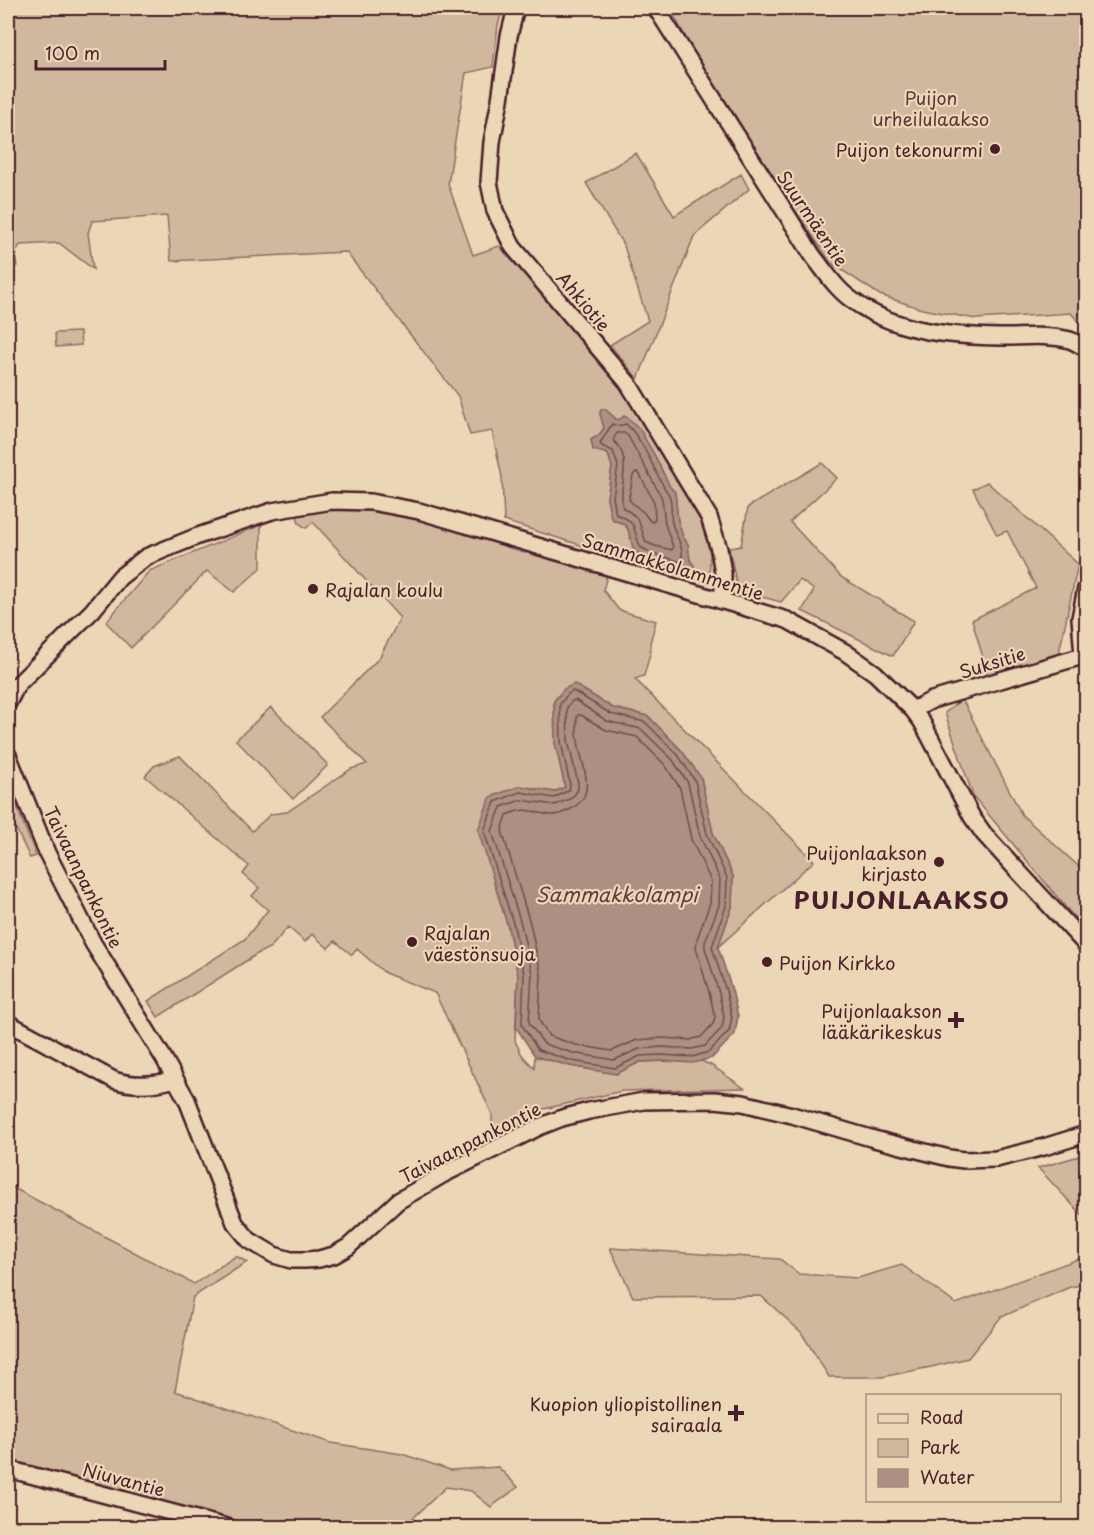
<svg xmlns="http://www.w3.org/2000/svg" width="1094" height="1535" font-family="'Playpen Sans',sans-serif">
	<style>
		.green { fill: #d0b89f; stroke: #8d6c65; stroke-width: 1.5; fill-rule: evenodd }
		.water { fill: #ad9081; stroke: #85635f; stroke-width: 1.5 }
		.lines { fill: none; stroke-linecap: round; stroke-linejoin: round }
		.shore { stroke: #724c4d; stroke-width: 1.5 }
		.secondary-casing { stroke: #4a1f2b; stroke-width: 20 }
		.secondary { stroke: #ebd6b5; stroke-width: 15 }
		.poi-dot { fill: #4a1f2b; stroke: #ebd6b5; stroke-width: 2 }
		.labels { text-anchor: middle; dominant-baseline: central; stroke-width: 4.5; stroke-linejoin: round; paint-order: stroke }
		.park-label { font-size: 18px; fill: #5e363c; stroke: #ebd6b5 }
		.poi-label { font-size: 18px; fill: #4a1f2b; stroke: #ebd6b5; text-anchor: end }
		.street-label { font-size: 18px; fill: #4a1f2b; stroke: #ebd6b5 }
		.water-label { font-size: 20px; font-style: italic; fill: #633b40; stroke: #ebd6b5 }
		.district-label { font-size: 24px; font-weight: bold; letter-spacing: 1.5px; fill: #4a1f2b; stroke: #ebd6b5 }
	</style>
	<rect width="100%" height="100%" fill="#ebd6b5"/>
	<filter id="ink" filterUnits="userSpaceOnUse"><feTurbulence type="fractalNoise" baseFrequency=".0167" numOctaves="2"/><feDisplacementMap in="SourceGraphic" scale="12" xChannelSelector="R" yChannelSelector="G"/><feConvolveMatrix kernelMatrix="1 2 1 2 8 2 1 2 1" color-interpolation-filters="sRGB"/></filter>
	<g filter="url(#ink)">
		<path class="green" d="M8 8H503L498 25 493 67 466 73 448 184 473 255 499 246 629 391 696 500 710 553 709 583 612 555 504 521 502 477 492 431 470 435 458 396 346 252 171 261 167 216 92 221 88 233 93 269 59 243 20 245 15 254 17 266H8ZM601 409H605L617 420 620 419 647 443 655 456 670 487 675 492 678 521 683 537 688 544 689 557 695 572 650 559 644 556 631 541 628 529 624 524 613 520 607 498 612 467 608 454 602 452 591 440 599 435 604 428 600 414Z
			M670 8H1086V330L1071 313 976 319 922 309 880 295 831 263 717 95Z
			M636 153 674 216 741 174 749 189 694 236 638 379 610 345 648 321 624 246 586 183Z
			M80 332 81 345 56 347 55 333Z
			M822 463 837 478 790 522 841 577 914 621 893 656 802 611 814 590 800 580 781 602 738 591 729 548 741 546 748 507Z
			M987 482 1078 564 1059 653 988 675 972 620 1036 588 1007 531 997 535 973 489Z
			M353 506 408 512 607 576 603 590 619 610 656 621 650 643 651 650 644 676 635 679 814 861 718 947 732 907 733 876 713 833 701 778 682 751 648 716 613 708 574 684 564 689 554 701 555 743 565 787 554 792 520 786 494 882 508 927 518 976 515 1041 522 1055 534 1068 535 1056 570 1066 616 1074 640 1062 698 1060 711 1065 744 1088 622 1091 535 1111 521 1123 489 1142 492 1129V1114L435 993 385 973 357 949 352 955 335 941 328 948 312 934 305 942 288 927 271 947 257 954 158 1017 148 1001 245 939 268 910 252 896 259 888 243 874 249 866 145 776 154 766 180 756 252 831 271 814 287 812 351 769 367 764 320 717 379 658 400 618 313 522 306 528 299 523 296 513 305 509Z
			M261 525V568L234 592 207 571 131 648 106 622 149 571Z
			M962 699 1022 815 1086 873V929L1069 911 973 796 945 713Z
			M271 707 328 765 293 799 236 740Z
			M8 773 20 815 36 856 30 858 8 812Z
			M1086 1154V1219L1038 1168Z
			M8 1185 194 1284 236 1256 247 1262 193 1297 175 1391 331 1443 402 1454 450 1470 498 1467 518 1487 491 1507 471 1491 446 1487 409 1522 411 1527 281 1528 234 1522 8 1462Z
			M610 1248 780 1259 799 1274 858 1278 902 1265 956 1304 1086 1256V1284L1070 1287 1001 1317 968 1358 931 1367 882 1377H829L801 1332 761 1296 633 1297Z"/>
		<path class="water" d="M601 409H605L617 420 620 419 624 416 628 418 639 428 655 456 670 487 675 492 678 521 683 537 688 544 690 560 694 565 695 573C674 568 654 560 634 552L628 529 624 524 611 518 607 498 612 467 608 454 593 450 591 440 599 435 604 428 600 414Z
			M574 684 613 708 648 716 682 751 701 778 713 833 733 876 732 907 718 947 732 990 738 1016 735 1034 712 1058 693 1063 662 1061 640 1062 616 1074 570 1066 535 1056 516 1027 518 976 508 927 478 830 490 797 520 786 554 792 565 787 555 743 554 701 564 689Z"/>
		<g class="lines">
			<path class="shore" d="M612 424 618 426 626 424C643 439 653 468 664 487 665 490 668 492 669 495 673 503 670 514 672 523 675 536 686 548 681 562L652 553 640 547 633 525 627 519 616 514 613 497 618 466 613 451 602 446 600 443Z
				M617 433H624L628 436 662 498 665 524 673 547 672 550 655 546 646 542C638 523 643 519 623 508 617 483 635 461 613 440Z
				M636 472 639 473 654 502 655 519 653 522 650 521 644 513 630 501 629 497 633 475Z
				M572 691 575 692 611 714 645 722 678 755 695 781 707 834 727 878 726 906 712 947 726 991 732 1017 729 1031 709 1052 692 1057 662 1055 640 1056 615 1068 572 1061 538 1050 522 1025 524 974 514 926 484 831 495 802 520 792 554 798 569 790 570 785 561 742 560 704 568 694Z
				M575 700 607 721 641 729 672 759 688 783 700 836 720 879 719 905 705 942V948L719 993 724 1017 722 1028 705 1046 692 1049 662 1047 639 1049 614 1060 573 1053 544 1044 529 1023 532 973 521 924 492 831 501 807 521 800 555 805 570 799 575 794 578 789V783L568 741 567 707 572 701Z
				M578 715H581L606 730 637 737 665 765 680 788 691 839 711 881 710 903 697 939 696 948 710 996 715 1017 713 1024 701 1037 690 1040 663 1038 637 1040 612 1051 576 1045 549 1036 539 1020 541 974 530 923 502 831 507 815C529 805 532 814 553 815 560 815 565 812 571 809 599 794 581 765 578 741 576 733 577 725 577 717Z"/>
			<g class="secondary-casing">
				<path id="secondary" d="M516 8 509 36 500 100 492 142 489 182 495 211 513 247 628 383 709 517 719 549 723 573V591L721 601
					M656 8 813 256C825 271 836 289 852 300 895 332 949 336 1001 337 1023 337 1048 334 1070 340 1075 342 1081 346 1086 348
					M8 703 17 685 92 611 120 577 146 557 198 536 272 511 332 501 371 502 419 511 787 620 845 652 875 673 913 710 922 722 972 817 984 834 1086 945
					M913 710 932 700 1083 656 1080 618 1086 588
					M8 755 47 853 93 943 163 1057 187 1100 235 1223 249 1240 274 1255 291 1260H306L319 1259 334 1255 348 1247 398 1201 444 1174 539 1127 562 1118 589 1111 644 1101 715 1100 743 1103 792 1115 874 1139 949 1158 964 1160 996 1159 1044 1147 1086 1134
					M8 1023 114 1080C135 1087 155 1085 175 1079
					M8 1469 230 1528"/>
			</g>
			<use href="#secondary" class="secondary"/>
		</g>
	</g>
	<g class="poi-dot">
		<circle cx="995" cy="149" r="6"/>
		<circle cx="313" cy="589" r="6"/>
		<circle cx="939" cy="862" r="6"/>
		<circle cx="412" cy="942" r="6"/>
		<circle cx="767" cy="962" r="6"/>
		<path d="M953 1011h6v6h6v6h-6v6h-6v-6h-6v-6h6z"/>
		<path d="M733 1404h6v6h6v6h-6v6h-6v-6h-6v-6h6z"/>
	</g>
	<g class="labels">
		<g class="park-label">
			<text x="931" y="97">Puijon<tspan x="931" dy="21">urheilulaakso</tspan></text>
		</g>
		<g class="poi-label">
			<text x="983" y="149">Puijon tekonurmi</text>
			<text x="325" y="589" text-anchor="start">Rajalan koulu</text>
			<text x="927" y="852">Puijonlaakson<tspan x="927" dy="21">kirjasto</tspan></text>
			<text x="424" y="932" text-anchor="start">Rajalan<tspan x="424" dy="21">väestönsuoja</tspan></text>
			<text x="779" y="962" text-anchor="start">Puijon Kirkko</text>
			<text x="942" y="1010">Puijonlaakson<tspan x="942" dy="21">lääkärikeskus</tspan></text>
			<text x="722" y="1403">Kuopion yliopistollinen<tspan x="722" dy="21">sairaala</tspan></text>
		</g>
		<g class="street-label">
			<text transform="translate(813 218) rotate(56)">Suurmäentie</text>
			<text transform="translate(584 301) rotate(50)">Ahkiotie</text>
			<text transform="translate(673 566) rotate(17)">Sammakkolammentie</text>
			<text transform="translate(992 662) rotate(-17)">Suksitie</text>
			<text transform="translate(84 877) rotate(64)">Taivaanpankontie</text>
			<text transform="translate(470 1142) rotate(-27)">Taivaanpankontie</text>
			<text transform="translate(124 1479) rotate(15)">Niuvantie</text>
		</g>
		<g class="water-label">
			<text x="617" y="894">Sammakkolampi</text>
		</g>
		<g class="district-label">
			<text x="902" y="899">PUIJONLAAKSO</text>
		</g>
	</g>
	<rect width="1094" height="1535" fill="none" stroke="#ebd6b5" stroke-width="30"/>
	<rect x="15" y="15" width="1064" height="1505" fill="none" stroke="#4a1f2b" stroke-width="2" filter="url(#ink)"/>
	<rect x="866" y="1394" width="195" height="108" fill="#ebd6b5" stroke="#ab8d7e" stroke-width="1.5"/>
	<rect x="878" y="1414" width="30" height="9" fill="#ebd6b5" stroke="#ab8d7e" stroke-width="1.5"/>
	<text x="920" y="1424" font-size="18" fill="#4a1f2b">Road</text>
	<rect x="878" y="1439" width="30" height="18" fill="#d0b89f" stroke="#ab8d7e" stroke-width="1.5"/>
	<text x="920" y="1454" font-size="18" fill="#4a1f2b">Park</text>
	<rect x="878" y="1469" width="30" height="18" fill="#ad9081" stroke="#ab8d7e" stroke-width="1.5"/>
	<text x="920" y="1484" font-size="18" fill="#4a1f2b">Water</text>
	<path d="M36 60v9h129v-9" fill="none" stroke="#4a1f2b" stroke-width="3"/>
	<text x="45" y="60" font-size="18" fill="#4a1f2b" stroke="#ebd6b5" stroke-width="4.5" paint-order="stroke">100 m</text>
</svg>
